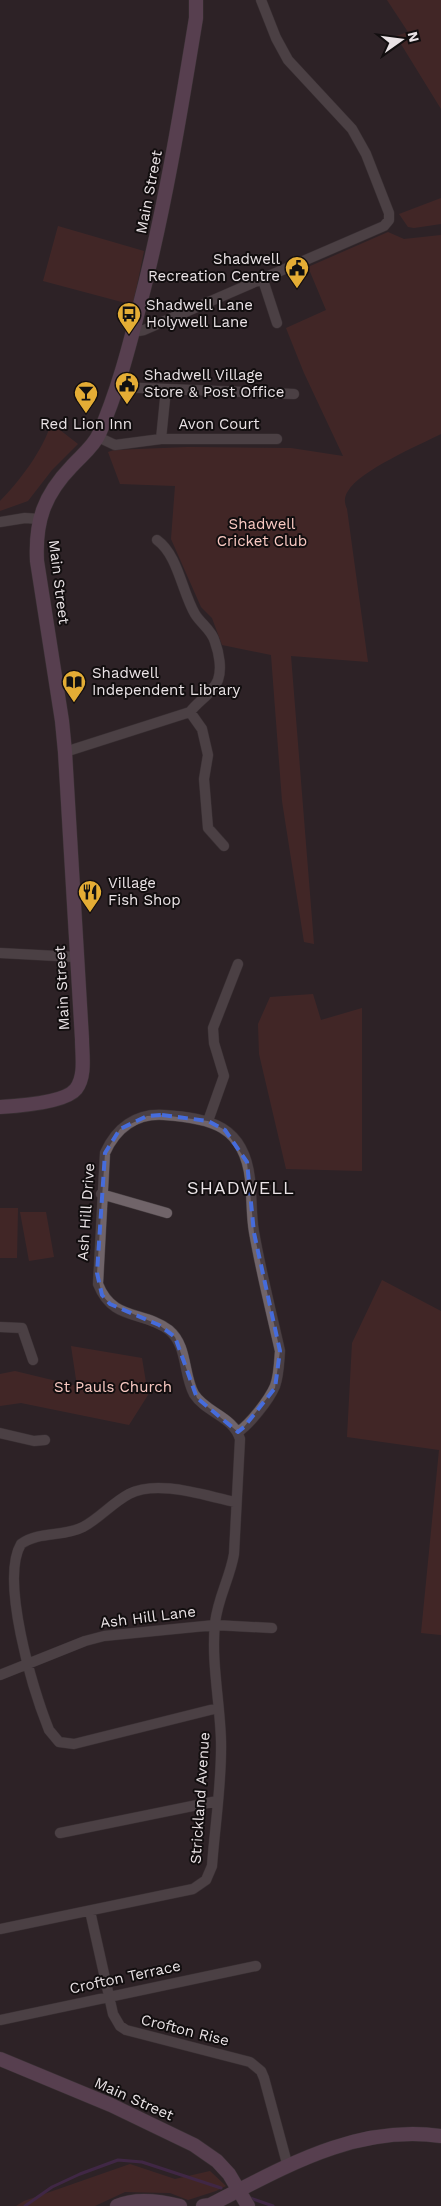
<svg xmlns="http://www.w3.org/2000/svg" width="441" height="2206" font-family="'Work Sans',sans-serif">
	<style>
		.green { fill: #5a2b27 }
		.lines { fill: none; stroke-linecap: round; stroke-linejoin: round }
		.stream { stroke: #572e6b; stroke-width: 3 }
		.street-casing { stroke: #484043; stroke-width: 11 }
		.secondary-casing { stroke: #484043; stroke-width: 15 }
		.street { stroke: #706469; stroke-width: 10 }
		.secondary { stroke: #8a6282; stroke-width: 14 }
		.marked { fill: none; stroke: #466cdb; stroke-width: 4; stroke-dasharray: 10 6; stroke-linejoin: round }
		.labels { text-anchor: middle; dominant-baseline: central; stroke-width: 4; stroke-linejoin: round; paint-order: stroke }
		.street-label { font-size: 15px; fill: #eae3e6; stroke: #120e0f }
		.poi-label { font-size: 15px; fill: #eae3e6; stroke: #120e0f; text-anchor: start }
		.park-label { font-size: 15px; fill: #f9c9c2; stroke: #120e0f }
		.quarter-label { font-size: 18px; letter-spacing: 1px; fill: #eae3e6; stroke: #120e0f }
	</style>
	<rect width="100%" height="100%" fill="#2d2327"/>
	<path class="green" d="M387 0H441V109L396 36 408 32Z
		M441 198V224L414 228 408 227 399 214Z
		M58 226 144 251 133 305 43 281Z
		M388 232 404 239 441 235V434C419 445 359 471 348 491 344 497 344 502 347 509L368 662 291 656 314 944 304 942 282 801 271 655 222 645 212 618 201 607 171 539 175 486 120 484 108 452 114 450 188 447 291 448 343 456 304 373 286 328 326 310 308 267Z
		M51 423 78 444 52 470 28 501 0 511V501C19 482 44 449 51 423Z
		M313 994 321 1020 362 1008V1171L286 1169 259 1054 258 1024 270 997Z
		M0 1208H18L17 1258H0Z
		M20 1212H46L54 1257 29 1261Z
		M382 1280 441 1311V1635L421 1633 439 1450 347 1437 352 1343Z
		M71 1346 142 1358 148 1395 129 1425 21 1403 0 1406V1374L15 1371 77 1386Z
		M130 2164 175 2179 210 2171 226 2186 216 2191 188 2200 170 2193 125 2192 95 2206H16L24 2201Z"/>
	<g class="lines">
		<path class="stream" d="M250 2198 273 2206
			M25 2206 52 2187 80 2174 118 2160 142 2162 221 2188"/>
		<g class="street-casing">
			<path id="street" d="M263 280 277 323
				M133 332 144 330 384 226 389 220V213L366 154 352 129 288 60 276 38 261 0
				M117 387 294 394
				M98 437 115 445 161 439H277
				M161 439 166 389
				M0 522 25 518 39 519
				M190 712 202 729 208 755 204 779 208 828 224 846
				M65 752 190 712C198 701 213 693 218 680 222 669 219 653 215 642 212 630 201 624 195 614 182 592 178 555 157 540
				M0 953 76 957
				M208 1121 224 1076 214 1043 213 1028 238 964
				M101 1194 167 1213
				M0 1327 22 1328 33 1360
				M0 1433 34 1441 45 1440
				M0 1675 85 1641 104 1636 215 1625 272 1628
				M218 1708 74 1744 59 1742 49 1730C32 1688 0 1579 21 1544 39 1531 64 1537 83 1527 100 1518 112 1503 129 1494 158 1479 205 1496 236 1502
				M60 1833 217 1801
				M90 1911 113 2014 120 2026 126 2030 250 2062 261 2071 264 2078 288 2167
				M0 1929 193 1889 206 1880 212 1866C215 1824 222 1782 221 1741 220 1702 211 1662 215 1623 218 1597 230 1578 234 1554L240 1439C233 1416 206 1413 194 1394 183 1374 188 1346 169 1330 143 1310 113 1322 98 1284L105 1153C116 1128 136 1113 164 1115 211 1118 244 1126 250 1179 252 1197 251 1215 254 1232 261 1272 271 1311 280 1351 279 1363 279 1375 275 1386 269 1400 250 1424 238 1432
				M0 2020 256 1966"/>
		</g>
		<g class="secondary-casing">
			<path id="secondary" d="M0 1107C17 1106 65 1103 76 1089 86 1076 82 1055 82 1039L65 752 62 721 37 561C35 521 44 495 72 466 81 456 94 446 99 434 117 393 128 351 139 308 164 213 180 116 196 18V0
				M0 2059 111 2105 194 2145 217 2161 229 2174 248 2206
				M117 2206C135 2198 160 2201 180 2206
				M203 2206 210 2205C283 2168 355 2124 441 2136"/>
		</g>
		<use href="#street" class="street"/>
		<use href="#secondary" class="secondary"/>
	</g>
	<path d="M0 0H441V2206H0ZM162 1115 208 1121 225 1130 247 1162 254 1233 280 1351 275 1388 244 1427 238 1432 197 1398 175 1337 159 1325 110 1304 102 1295 97 1273 105 1153 120 1129 147 1116Z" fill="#2d2327" fill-opacity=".55" fill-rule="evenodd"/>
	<path class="marked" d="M162 1115 208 1121 225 1130 247 1162 254 1233 280 1351 275 1388 244 1427 238 1432 197 1398 175 1337 159 1325 110 1304 102 1295 97 1273 105 1153 120 1129 147 1116Z"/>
	<defs>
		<g id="civic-pin" transform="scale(1.25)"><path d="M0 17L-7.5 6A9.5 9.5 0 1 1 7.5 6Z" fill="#e4ad35" stroke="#120e0f"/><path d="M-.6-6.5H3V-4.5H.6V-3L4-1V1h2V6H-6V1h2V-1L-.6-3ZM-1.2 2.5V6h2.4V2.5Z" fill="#111"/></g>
		<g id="bus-pin" transform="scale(1.25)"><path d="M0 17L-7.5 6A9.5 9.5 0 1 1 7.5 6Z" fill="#e4ad35" stroke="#120e0f"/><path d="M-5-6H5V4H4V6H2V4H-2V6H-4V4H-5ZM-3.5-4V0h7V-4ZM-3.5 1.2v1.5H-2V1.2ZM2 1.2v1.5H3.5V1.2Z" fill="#111"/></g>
		<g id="bar-pin" transform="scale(1.25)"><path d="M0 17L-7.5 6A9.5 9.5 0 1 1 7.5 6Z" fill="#e4ad35" stroke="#120e0f"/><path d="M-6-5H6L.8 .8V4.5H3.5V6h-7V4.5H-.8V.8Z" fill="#111"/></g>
		<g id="library-pin" transform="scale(1.25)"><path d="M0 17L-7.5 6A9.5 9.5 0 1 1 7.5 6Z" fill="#e4ad35" stroke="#120e0f"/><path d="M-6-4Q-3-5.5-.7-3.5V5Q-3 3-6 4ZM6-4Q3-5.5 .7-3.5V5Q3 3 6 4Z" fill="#111"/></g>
		<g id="restaurant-pin" transform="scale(1.25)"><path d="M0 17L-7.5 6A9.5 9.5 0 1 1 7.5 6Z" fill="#e4ad35" stroke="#120e0f"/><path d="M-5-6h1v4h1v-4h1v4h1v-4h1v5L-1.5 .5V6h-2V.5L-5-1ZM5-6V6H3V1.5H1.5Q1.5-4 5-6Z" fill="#111"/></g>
	</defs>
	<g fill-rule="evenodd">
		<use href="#civic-pin" x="297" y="268"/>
		<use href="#bus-pin" x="129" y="314"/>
		<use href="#civic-pin" x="127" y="384"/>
		<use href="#bar-pin" x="86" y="393"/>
		<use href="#library-pin" x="74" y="682"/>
		<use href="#restaurant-pin" x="90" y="892"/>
	</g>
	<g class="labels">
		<g class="street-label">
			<text transform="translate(149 192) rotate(-79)">Main Street</text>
			<text x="219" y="424">Avon Court</text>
			<text transform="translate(59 582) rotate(83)">Main Street</text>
			<text transform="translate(62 988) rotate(-93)">Main Street</text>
			<text transform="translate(86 1212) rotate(-86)">Ash Hill Drive</text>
			<text transform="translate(148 1617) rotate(-7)">Ash Hill Lane</text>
			<text transform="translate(200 1798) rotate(-86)">Strickland Avenue</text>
			<text transform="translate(125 1977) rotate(-12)">Crofton Terrace</text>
			<text transform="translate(185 2030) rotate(14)">Crofton Rise</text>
			<text transform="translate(134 2099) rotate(24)">Main Street</text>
		</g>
		<g class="poi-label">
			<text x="280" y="259" text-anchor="end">Shadwell<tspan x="280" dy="17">Recreation Centre</tspan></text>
			<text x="146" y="305">Shadwell Lane<tspan x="146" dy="17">Holywell Lane</tspan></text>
			<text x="144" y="375">Shadwell Village<tspan x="144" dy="17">Store &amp; Post Office</tspan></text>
			<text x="86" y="424" text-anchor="middle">Red Lion Inn</text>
			<text x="92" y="673">Shadwell<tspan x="92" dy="17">Independent Library</tspan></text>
			<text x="108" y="883">Village<tspan x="108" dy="17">Fish Shop</tspan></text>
		</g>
		<g class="park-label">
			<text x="262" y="524">Shadwell<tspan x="262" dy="17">Cricket Club</tspan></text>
			<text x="113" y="1387">St Pauls Church</text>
		</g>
		<g class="quarter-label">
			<text x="241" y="1187">SHADWELL</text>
		</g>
	</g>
	<g transform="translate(401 40) rotate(76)" stroke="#120e0f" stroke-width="4" paint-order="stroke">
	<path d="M0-4L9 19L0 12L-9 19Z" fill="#eae3e6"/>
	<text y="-8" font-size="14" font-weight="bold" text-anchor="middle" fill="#eae3e6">N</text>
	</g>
</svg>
